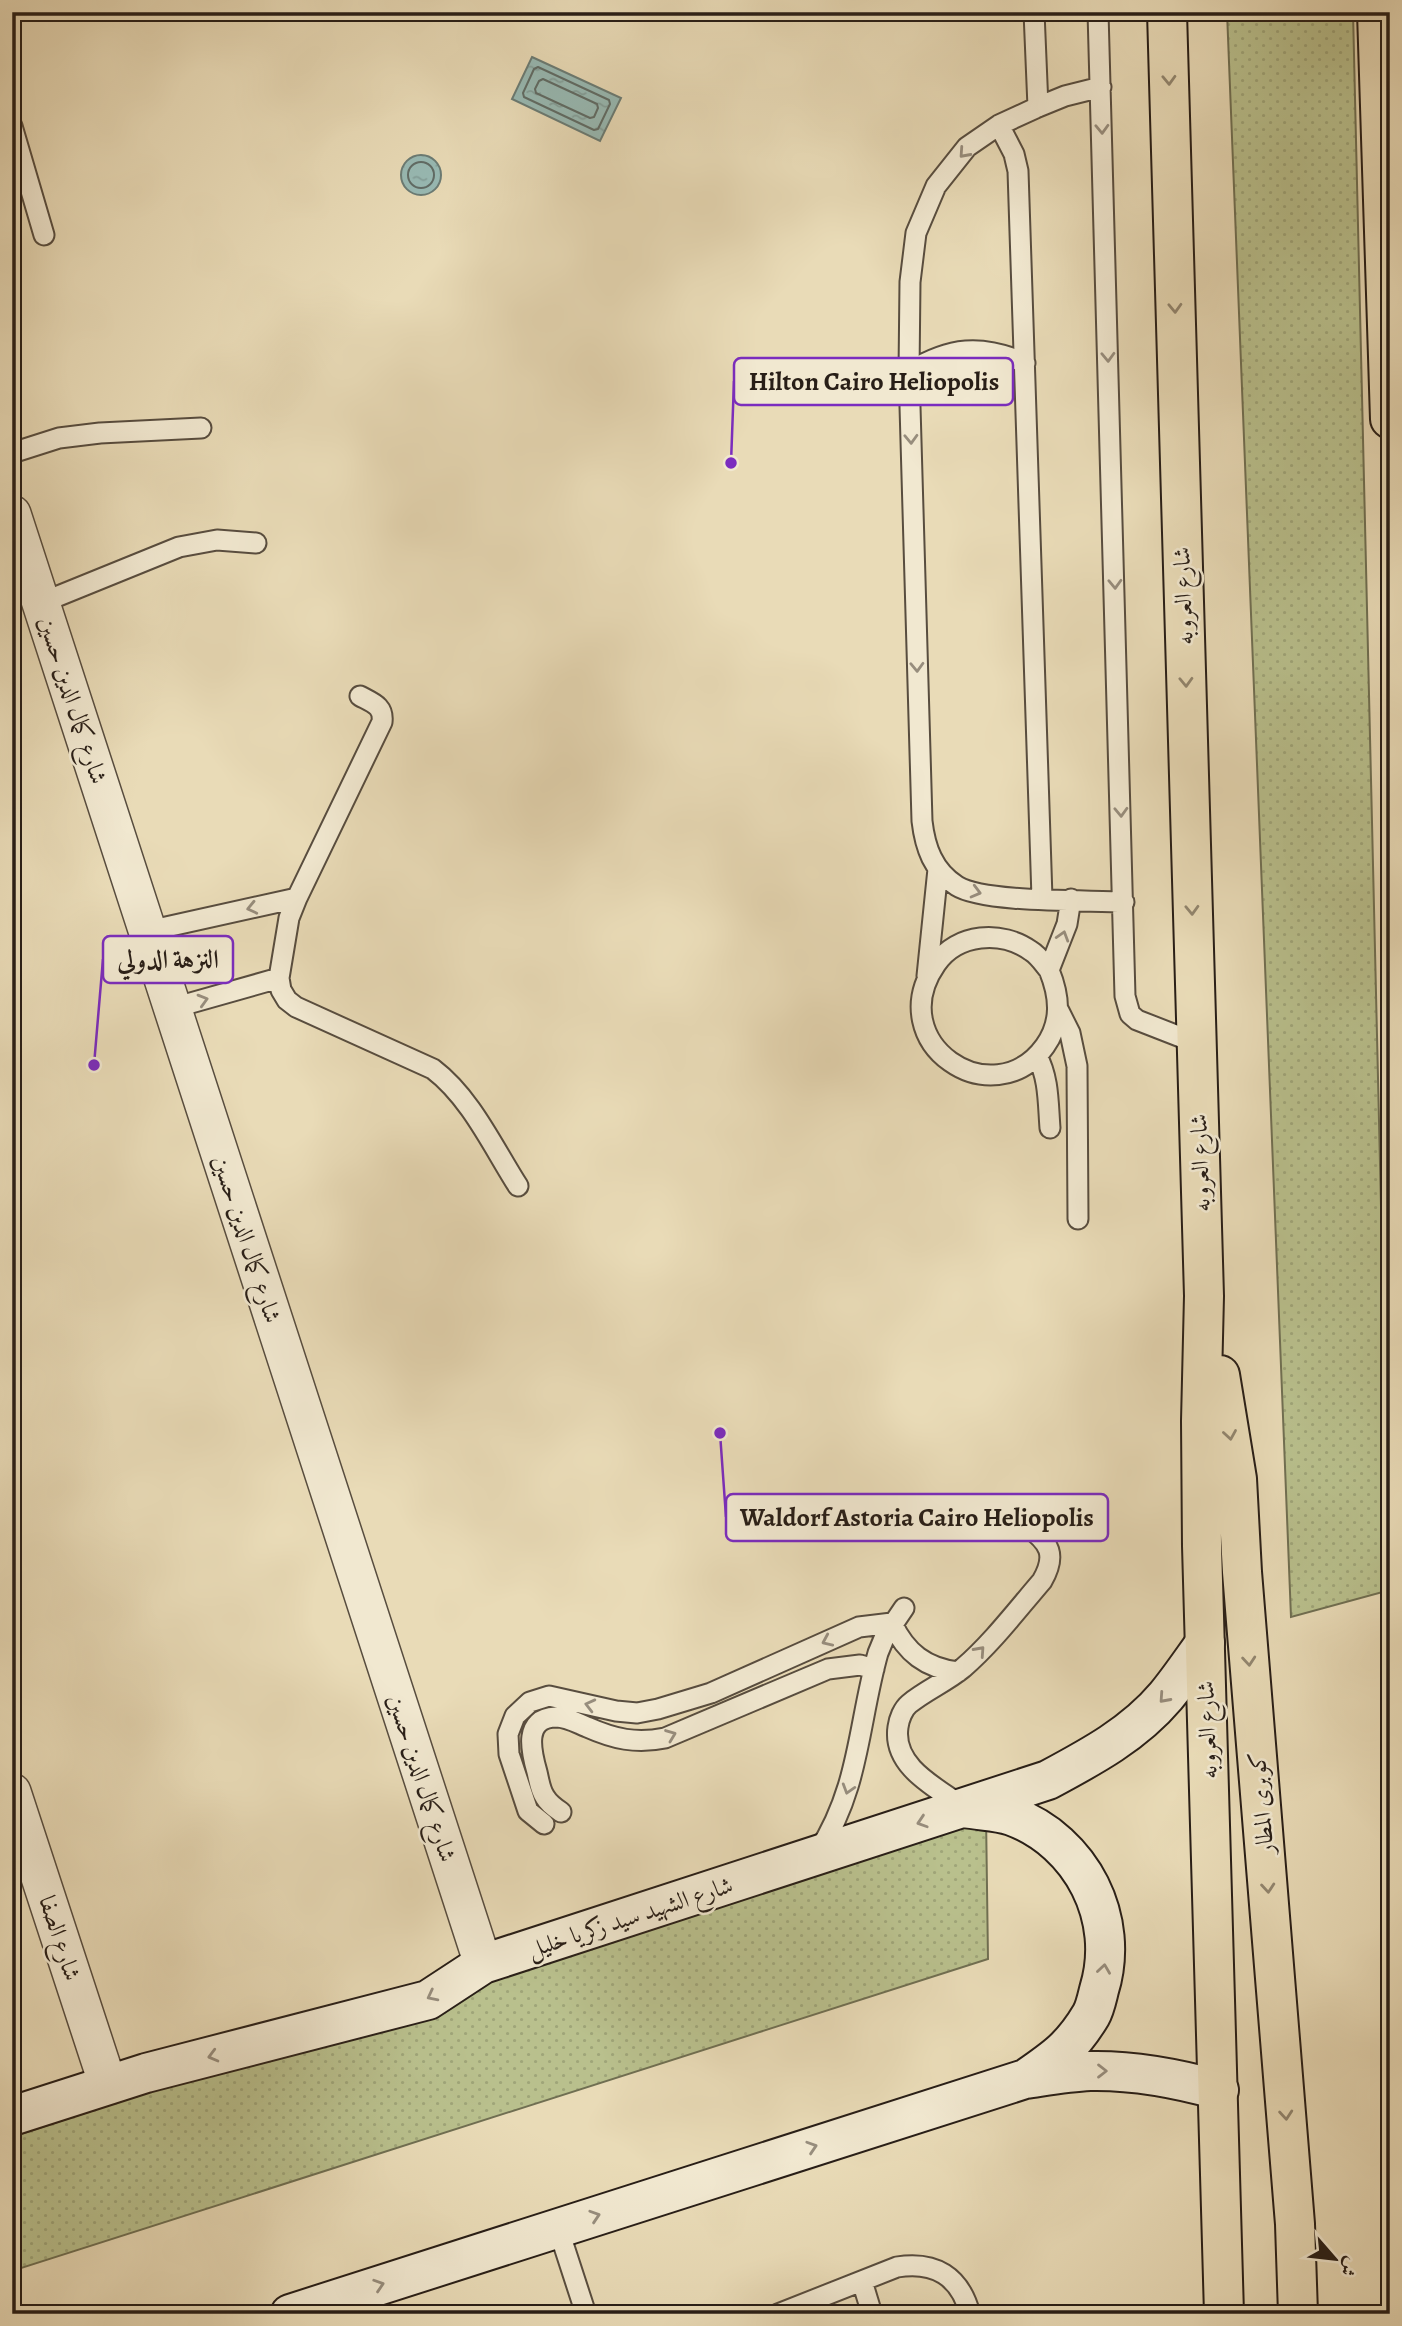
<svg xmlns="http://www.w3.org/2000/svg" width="1402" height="2326" font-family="Alegreya,Amiri,serif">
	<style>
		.grass { fill: url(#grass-dots); stroke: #706f52; stroke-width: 2 }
		.water { fill: url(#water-ripples); stroke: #6b7c75; stroke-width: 2 }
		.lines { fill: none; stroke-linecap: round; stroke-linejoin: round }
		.shore { stroke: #606c66; stroke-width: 2 }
		.lane-casing { stroke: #584d3f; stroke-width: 23 }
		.street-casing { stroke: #584d3f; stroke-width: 40 }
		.secondary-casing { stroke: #281e17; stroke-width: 42 }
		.highway-casing { stroke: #281e17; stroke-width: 42 }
		.lane { stroke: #f1e8d0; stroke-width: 19 }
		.street { stroke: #f1e8d0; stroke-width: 37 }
		.secondary { stroke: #f1e8d0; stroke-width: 38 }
		.highway { stroke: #e9dbb7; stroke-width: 38 }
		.oneway { stroke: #92866f }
		.oneway2 { stroke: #978d7d }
		.labels { text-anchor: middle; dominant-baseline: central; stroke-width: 5; stroke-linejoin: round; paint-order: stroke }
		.street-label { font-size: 24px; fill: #281e17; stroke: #f1e8d0 }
		.leader { fill: none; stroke: #7b2cbf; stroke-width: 2.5 }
		.callout-dot { fill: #7b2cbf; stroke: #f1e8d0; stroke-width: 2.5 }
		.callout { fill: #f1e8d0; stroke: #7b2cbf; stroke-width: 2.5 }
		.callout-label { font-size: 26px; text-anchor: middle; font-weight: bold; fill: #281e17 }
	</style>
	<defs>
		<pattern id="grass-dots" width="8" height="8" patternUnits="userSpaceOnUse" patternTransform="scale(1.75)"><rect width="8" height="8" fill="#b9c08d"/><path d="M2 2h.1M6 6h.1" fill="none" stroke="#9fa579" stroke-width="1.8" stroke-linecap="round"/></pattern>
		<pattern id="water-ripples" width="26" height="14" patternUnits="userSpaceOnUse" patternTransform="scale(1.75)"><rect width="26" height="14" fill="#98bab4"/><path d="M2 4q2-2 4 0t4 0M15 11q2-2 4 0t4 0" fill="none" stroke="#839f9a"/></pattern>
	</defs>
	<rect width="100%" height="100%" fill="#e9dbb7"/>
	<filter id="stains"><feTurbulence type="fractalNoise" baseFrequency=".00286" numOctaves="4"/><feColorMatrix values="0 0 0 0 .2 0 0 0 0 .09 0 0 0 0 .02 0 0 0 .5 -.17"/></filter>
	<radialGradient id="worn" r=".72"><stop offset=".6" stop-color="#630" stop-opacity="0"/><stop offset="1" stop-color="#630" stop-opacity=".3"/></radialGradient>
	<path class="grass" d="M1227 12H1353L1390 1590 1291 1617Z
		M986 1815 988 1959 12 2271V2137Z"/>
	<path class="water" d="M532 57 621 98 600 141 512 99Z
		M401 175a20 20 0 1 1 40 0a20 20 0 1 1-40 0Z"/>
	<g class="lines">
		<path class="shore" d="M538 67 609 100 610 104 598 129 594 130 524 97 523 93 534 69Z
			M543 79 597 104 598 108 594 117 590 118 536 93 535 89 539 81Z
			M408 175a13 13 0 1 1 26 0a13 13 0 1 1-26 0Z"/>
		<g class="lane-casing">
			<path id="lane" d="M1034 12 1038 107
				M1098 12 1125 996 1130 1014 1137 1020 1196 1043
				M1101 87 1065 96 1038 107 999 125 967 147 936 186 916 233 910 282 909 372 922 821C925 847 933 871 957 886 984 903 1087 900 1124 902
				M999 125 1014 154 1018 171 1042 898
				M12 126 44 235
				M909 372C950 347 981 344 1025 363
				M12 453 59 438 100 433 201 428
				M41 603 179 547 217 540 256 543
				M360 696C373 703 384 706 382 722L297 898 289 918 279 978 281 990 287 1000 296 1007 433 1069C471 1098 493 1147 518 1186
				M148 931 297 898
				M1049 970C1044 964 1038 955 1031 951 1002 930 957 933 936 964 881 1043 993 1118 1045 1046 1062 1022 1060 997 1049 970L1067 924 1071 899
				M927 976 938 869
				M173 1008 279 978
				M1059 1011 1070 1033 1077 1066 1078 1219
				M1037 1056C1049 1078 1048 1103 1050 1128
				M965 1808C937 1788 892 1767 898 1727 899 1719 903 1709 909 1704 926 1690 946 1682 963 1668 992 1643 1017 1610 1042 1581 1057 1555 1050 1543 1027 1526 1018 1519 1010 1513 998 1511
				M561 1812C555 1808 549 1804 545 1797 540 1790 539 1780 537 1772 531 1751 523 1718 556 1717 567 1717 577 1723 587 1727 614 1739 636 1744 665 1738L828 1669 860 1665 874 1669
				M544 1824 528 1811 509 1754 508 1734 515 1716 530 1702 549 1696 616 1711 637 1713 658 1709 711 1693 859 1627 892 1623C906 1653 926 1668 958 1672
				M818 1852C860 1787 858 1724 878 1653L885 1636 904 1608
				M558 2228 586 2314
				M862 2281 872 2314
				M778 2314 897 2267C935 2261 960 2276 970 2314"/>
		</g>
		<g class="street-casing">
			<path id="street" d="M12 514 483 1964
				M12 1792 108 2085"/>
		</g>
		<g class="secondary-casing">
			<path id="secondary" d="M965 1808C980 1811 998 1811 1012 1816 1082 1842 1121 1919 1099 1990 1097 1998 1095 2008 1091 2015 1072 2047 1056 2058 1027 2078
				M12 2116 146 2073 428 2000 483 1964 1048 1780C1091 1757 1134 1734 1166 1696 1180 1679 1192 1661 1205 1643
				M290 2314 1025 2079C1046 2076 1068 2072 1090 2071 1134 2070 1176 2078 1219 2090"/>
		</g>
		<g class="highway-casing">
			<path id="highway" d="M1167 12 1204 1296 1201 1421 1202 1546 1224 2314
				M1377 12 1390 419
				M1220 1375 1237 1479 1242 1572 1295 2224 1298 2314"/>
		</g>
		<use href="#lane" class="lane"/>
		<use href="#street" class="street"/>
		<use href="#secondary" class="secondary"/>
		<use href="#highway" class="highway"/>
	</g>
	<defs><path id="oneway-chevron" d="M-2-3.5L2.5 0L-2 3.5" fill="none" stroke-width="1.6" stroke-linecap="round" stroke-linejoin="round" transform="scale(1.75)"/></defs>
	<g class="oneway">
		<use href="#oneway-chevron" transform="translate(1169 80) rotate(88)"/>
		<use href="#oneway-chevron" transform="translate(1175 308) rotate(88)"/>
		<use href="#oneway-chevron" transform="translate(1186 682) rotate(88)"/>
		<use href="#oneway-chevron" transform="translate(1192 910) rotate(88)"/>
		<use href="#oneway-chevron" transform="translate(1230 1435) rotate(81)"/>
		<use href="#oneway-chevron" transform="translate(1249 1661) rotate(85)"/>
		<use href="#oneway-chevron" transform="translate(1268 1888) rotate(85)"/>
		<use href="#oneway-chevron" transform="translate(1286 2115) rotate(85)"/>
	</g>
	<g class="oneway2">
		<use href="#oneway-chevron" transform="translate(1102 129) rotate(88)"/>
		<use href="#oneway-chevron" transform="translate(964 153) rotate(132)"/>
		<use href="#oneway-chevron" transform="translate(1108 357) rotate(88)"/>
		<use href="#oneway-chevron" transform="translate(911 439) rotate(88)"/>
		<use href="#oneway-chevron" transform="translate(1115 584) rotate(88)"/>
		<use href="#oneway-chevron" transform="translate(917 667) rotate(88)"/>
		<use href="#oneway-chevron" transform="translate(1121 812) rotate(88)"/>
		<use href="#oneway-chevron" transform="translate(976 892) rotate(15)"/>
		<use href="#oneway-chevron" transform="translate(252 908) rotate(167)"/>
		<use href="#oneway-chevron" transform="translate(1063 936) rotate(-73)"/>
		<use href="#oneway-chevron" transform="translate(203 1000) rotate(-16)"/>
		<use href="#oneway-chevron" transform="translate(827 1641) rotate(156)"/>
		<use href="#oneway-chevron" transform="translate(980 1651) rotate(-48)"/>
		<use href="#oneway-chevron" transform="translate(1164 1698) rotate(132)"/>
		<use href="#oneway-chevron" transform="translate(590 1705) rotate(-166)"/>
		<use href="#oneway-chevron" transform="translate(671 1735) rotate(-21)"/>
		<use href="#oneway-chevron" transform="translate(848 1789) rotate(107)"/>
		<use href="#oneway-chevron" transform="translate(922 1822) rotate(162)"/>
		<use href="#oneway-chevron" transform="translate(1104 1969) rotate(-82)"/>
		<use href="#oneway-chevron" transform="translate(432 1996) rotate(153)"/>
		<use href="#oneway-chevron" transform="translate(213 2056) rotate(165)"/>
		<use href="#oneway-chevron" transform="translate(1102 2071)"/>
		<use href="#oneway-chevron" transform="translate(812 2147) rotate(-18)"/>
		<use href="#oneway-chevron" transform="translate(595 2216) rotate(-18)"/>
		<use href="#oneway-chevron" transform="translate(379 2285) rotate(-18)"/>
	</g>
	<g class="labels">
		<g class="street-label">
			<text transform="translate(1183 596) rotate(-92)">شارع العروبه</text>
			<text transform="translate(73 700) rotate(72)">شارع كمال الدين حسين</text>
			<text transform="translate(1200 1163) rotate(-92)">شارع العروبه</text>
			<text transform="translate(247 1239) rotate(72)">شارع كمال الدين حسين</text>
			<text transform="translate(1207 1730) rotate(-92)">شارع العروبه</text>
			<text transform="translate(422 1778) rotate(72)">شارع كمال الدين حسين</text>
			<text transform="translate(1261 1803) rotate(-95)">كوبرى المطار</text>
			<text transform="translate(630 1917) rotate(-18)">شارع الشهيد سيد زكريا خليل</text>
			<text transform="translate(60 1938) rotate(72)">شارع الصفا</text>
		</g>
	</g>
	<path class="leader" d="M731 463L734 381M94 1065L103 959M720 1433L726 1517"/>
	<g class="callout-dot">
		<circle cx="731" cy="463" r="7"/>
		<circle cx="94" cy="1065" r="7"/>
		<circle cx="720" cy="1433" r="7"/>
	</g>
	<g class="callout">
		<rect x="734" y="358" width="279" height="47" rx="7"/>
		<rect x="103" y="936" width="130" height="47" rx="7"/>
		<rect x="726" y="1494" width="382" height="47" rx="7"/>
	</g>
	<g class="callout-label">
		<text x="874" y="390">Hilton Cairo Heliopolis</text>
		<text x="168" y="968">النزهة الدولي</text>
		<text x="917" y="1526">Waldorf Astoria Cairo Heliopolis</text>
	</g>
	<rect width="1402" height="2326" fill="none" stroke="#e9dbb7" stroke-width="42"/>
	<rect x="14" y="14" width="1374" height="2298" fill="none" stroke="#281e17" stroke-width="3.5"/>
	<rect x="21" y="21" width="1360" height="2284" fill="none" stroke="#281e17" stroke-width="2"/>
	<g transform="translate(1335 2259) rotate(118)" stroke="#f1e8d0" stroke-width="5" paint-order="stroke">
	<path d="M0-5L12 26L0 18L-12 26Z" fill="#281e17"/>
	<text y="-10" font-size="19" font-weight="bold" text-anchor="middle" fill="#281e17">ش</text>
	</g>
	<rect width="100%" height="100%" filter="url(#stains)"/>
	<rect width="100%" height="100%" fill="url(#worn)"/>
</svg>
